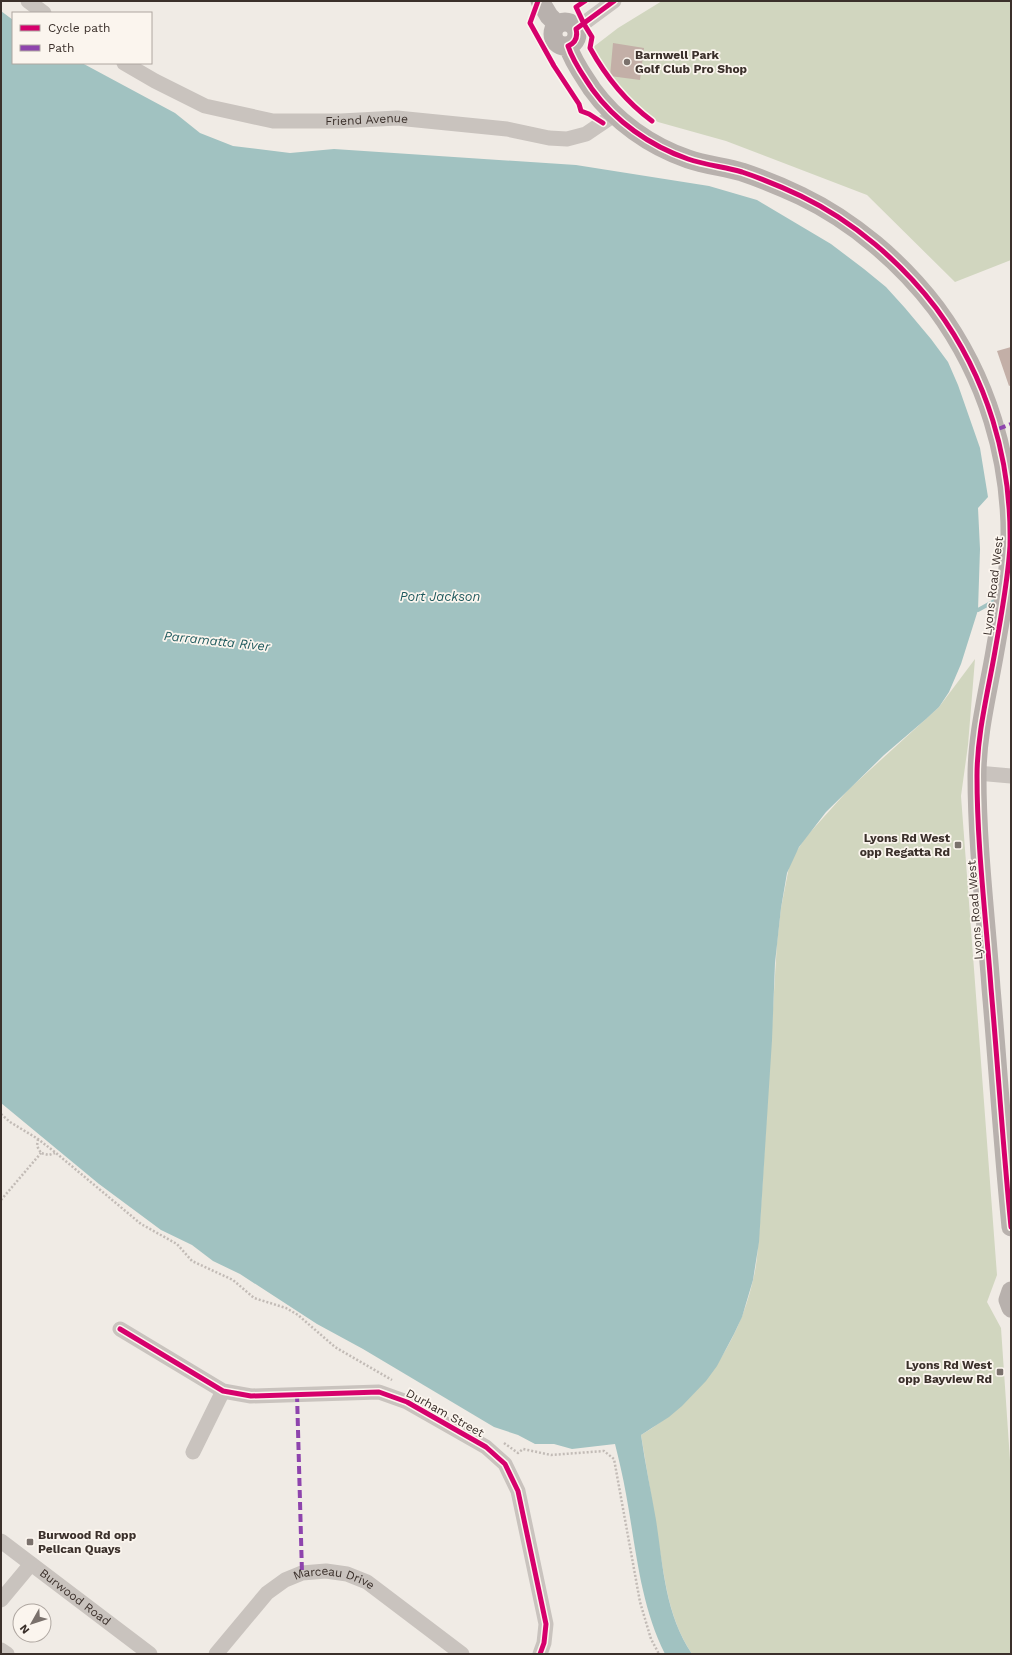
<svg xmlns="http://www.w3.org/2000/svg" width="1012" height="1655" font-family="'Work Sans',sans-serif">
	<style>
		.green { fill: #d1d6bf }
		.water { fill: #a1c2c1 }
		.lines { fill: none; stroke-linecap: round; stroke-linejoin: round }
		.stream { stroke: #a1c2c1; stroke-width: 4 }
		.building { fill: #c3afa7 }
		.path { stroke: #c2bbb6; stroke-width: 2.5; stroke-dasharray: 2 2; stroke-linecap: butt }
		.minor { stroke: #c9c3be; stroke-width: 15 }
		.major { stroke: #b8b1ad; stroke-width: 19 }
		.quiet { stroke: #8e44ad; stroke-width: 4; stroke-dasharray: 8 4; stroke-linecap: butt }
		.cycleway-casing { stroke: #fbf5ee; stroke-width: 8 }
		.cycleway { stroke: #d6006c; stroke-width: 5 }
		.poi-dot { fill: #7a716c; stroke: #fbf5ee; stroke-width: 1.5 }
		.labels { text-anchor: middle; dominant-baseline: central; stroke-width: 3.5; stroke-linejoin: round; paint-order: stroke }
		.poi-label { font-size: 12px; font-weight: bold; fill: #3b302b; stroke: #fbf5ee; text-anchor: start }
		.street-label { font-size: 12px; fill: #3b302b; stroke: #fbf5ee }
		.water-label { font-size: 13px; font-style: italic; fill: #1f5a5e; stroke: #fbf5ee }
	</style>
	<rect width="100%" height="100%" fill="#f0ebe5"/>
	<path class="green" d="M662 1H1011V260L955 282 867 195 726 141 658 122 649 116 615 85 592 48 618 28Z
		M975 659 968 745 961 796 997 1275 987 1302 1001 1328 1011 1475V1654H692C668 1617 666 1583 658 1541 653 1506 647 1470 641 1435 699 1401 738 1346 753 1280 758 1261 758 1242 760 1222L777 943 781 908 789 867 793 857 805 838 849 789 939 707Z"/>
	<path class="water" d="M1 11 13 20V63H82L175 113 200 133 233 146 290 153 334 149 576 165 709 186 757 200 831 244 864 269 886 287 905 308 931 339 948 362 958 385 980 448 988 497 978 508 980 549 978 610 961 664 949 692 939 707 926 719 884 755 826 812 799 847 787 873 781 908 775 963 772 1040 759 1242 753 1280 742 1317 734 1334 717 1366 706 1381 682 1406 669 1417 641 1435C645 1463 651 1491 656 1520 663 1565 665 1614 692 1654H665C640 1604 636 1548 626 1494 623 1477 619 1460 615 1444L572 1449 554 1444H535L518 1435 494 1427 363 1349 317 1324 240 1274 213 1261 192 1245 161 1230 99 1184 1 1103Z"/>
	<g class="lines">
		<path class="stream" d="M978 610 998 599"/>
	</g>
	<path class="building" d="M613 43 644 48 640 80 610 76Z
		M1011 347V385L1009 386 997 351Z"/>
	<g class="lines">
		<path class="path" d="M1 1114 10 1122 38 1139 56 1153 141 1224 177 1244 192 1261 233 1280 254 1298 286 1308 298 1315 335 1347 392 1380
			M38 1139 37 1146 41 1153 49 1155 55 1153
			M1 1200 41 1153
			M504 1443 518 1453 523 1449 551 1455 604 1451 614 1459 640 1602 651 1639 659 1654"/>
		<g class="minor">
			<path d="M28 1 44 13"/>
			<path d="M576 29 614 1"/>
			<path id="s1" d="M124 63 155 81 205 106 273 121H341L397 118 507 129 549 138 567 139 586 134 614 115"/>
			<path d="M977 773 1011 776"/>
			<path d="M120 1329 223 1391 251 1396 379 1392 407 1402 486 1447 505 1464 518 1491 546 1624 544 1643 540 1654"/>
			<path d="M193 1452 223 1391"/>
			<path id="s2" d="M1 1541 150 1654"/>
			<path d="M1 1600 31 1564"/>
			<path d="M1 1650 7 1654"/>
			<path id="s3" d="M216 1654 267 1593 285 1580 302 1573 326 1571 347 1574 367 1582 462 1654"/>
		</g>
		<path class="major" d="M540 1 549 16 557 24
			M553 34a12 12 0 1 1 24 0a12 12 0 1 1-24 0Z
			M568 46C573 62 583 75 592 89 615 121 650 146 688 159 705 165 725 167 742 172 763 179 782 187 801 196 853 221 901 262 936 308 987 377 1012 460 1010 546 1008 581 1001 616 995 651 988 692 977 734 977 776 977 847 986 918 991 988 998 1068 1003 1147 1011 1227
			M1011 1291 1008 1300 1011 1308"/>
		<path class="quiet" d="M998 429 1011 424
			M297 1394 302 1573"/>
		<g class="cycleway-casing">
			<path id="cycleway" d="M538 1 530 23 554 66 579 104 581 111 589 114 603 123
				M585 1 576 7 584 24 592 37 590 48C606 77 625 101 652 121
				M614 1 576 29C578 37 575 43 568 46 573 62 583 75 592 89 615 121 650 146 688 159 705 165 725 167 742 172 763 179 782 187 801 196 853 221 901 262 936 308 987 377 1012 460 1010 546 1008 581 1001 616 995 651 988 692 977 734 977 776 977 847 986 918 991 988 998 1068 1003 1147 1011 1227
				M120 1329 223 1391 251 1396 379 1392 407 1402 486 1447 505 1464 518 1491 546 1624 544 1643 540 1654"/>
		</g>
		<use href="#cycleway" class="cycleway"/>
	</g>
	<g class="poi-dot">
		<circle cx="627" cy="62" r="4"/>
		<rect x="954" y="841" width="8" height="8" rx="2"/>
		<rect x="996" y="1368" width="8" height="8" rx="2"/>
		<rect x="26" y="1538" width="8" height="8" rx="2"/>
	</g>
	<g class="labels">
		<g class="poi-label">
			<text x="635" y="55">Barnwell Park<tspan x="635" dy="14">Golf Club Pro Shop</tspan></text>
			<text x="950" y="838" text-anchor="end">Lyons Rd West<tspan x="950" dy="14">opp Regatta Rd</tspan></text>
			<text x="992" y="1365" text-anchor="end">Lyons Rd West<tspan x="992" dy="14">opp Bayview Rd</tspan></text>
			<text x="38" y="1535">Burwood Rd opp<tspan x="38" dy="14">Pelican Quays</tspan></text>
		</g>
		<g class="street-label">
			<text stroke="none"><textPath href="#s1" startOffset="255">Friend Avenue</textPath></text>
			<text transform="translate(993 586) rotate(-83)">Lyons Road West</text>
			<text transform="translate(975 910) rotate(-94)">Lyons Road West</text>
			<text transform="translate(445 1413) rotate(29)">Durham Street</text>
			<text stroke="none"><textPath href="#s3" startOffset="153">Marceau Drive</textPath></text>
			<text stroke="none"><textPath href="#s2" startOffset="93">Burwood Road</textPath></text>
		</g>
		<g class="water-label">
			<text x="440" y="596">Port Jackson</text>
			<text transform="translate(217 641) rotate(6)">Parramatta River</text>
		</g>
	</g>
	<rect width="1012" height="1655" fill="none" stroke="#3b302b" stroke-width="4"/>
	<rect x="12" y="12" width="140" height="52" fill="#fbf5ee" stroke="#aea6a0"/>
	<rect x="20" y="25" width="20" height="6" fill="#d6006c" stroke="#aea6a0"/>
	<text x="48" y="32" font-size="12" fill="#3b302b">Cycle path</text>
	<rect x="20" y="45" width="20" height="6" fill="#8e44ad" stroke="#aea6a0"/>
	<text x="48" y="52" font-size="12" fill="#3b302b">Path</text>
	<g transform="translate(32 1623) rotate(231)"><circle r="19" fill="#fbf5ee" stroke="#aea6a0"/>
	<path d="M0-3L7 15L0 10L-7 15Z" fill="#7a716c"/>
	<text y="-6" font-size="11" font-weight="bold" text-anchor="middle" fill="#3b302b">N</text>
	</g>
</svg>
